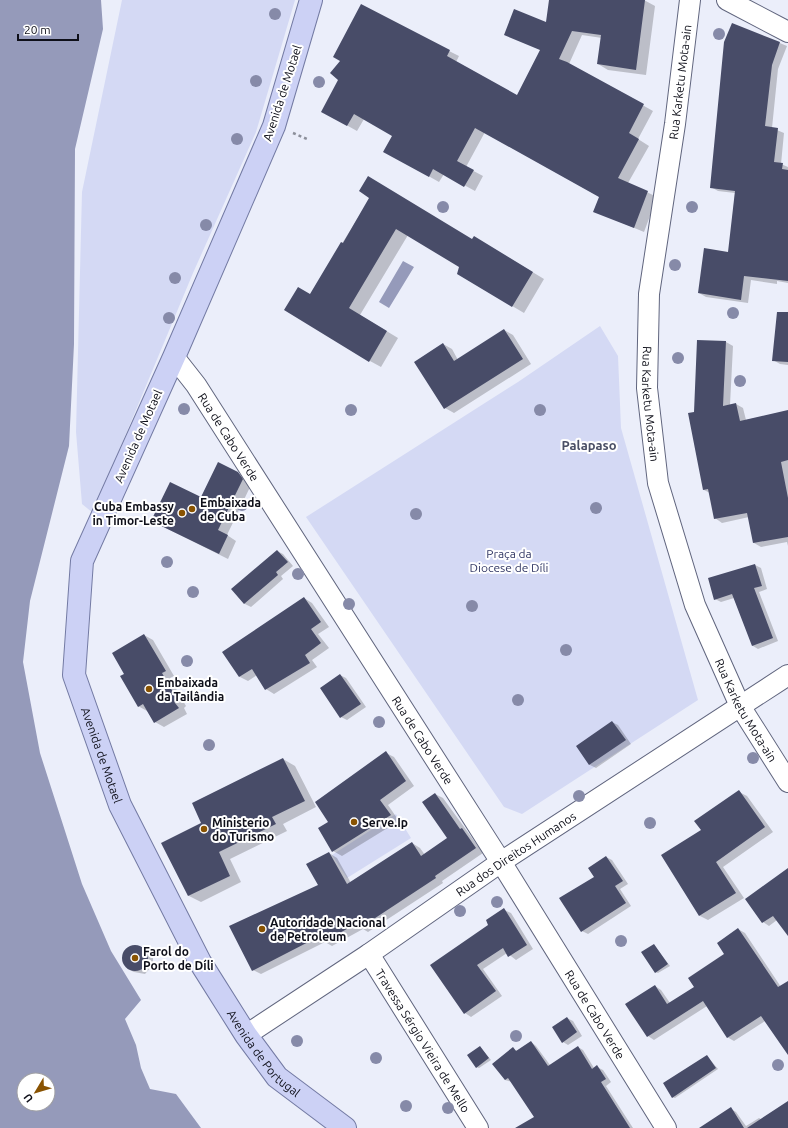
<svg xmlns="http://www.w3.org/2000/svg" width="788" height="1128" font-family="Ubuntu,sans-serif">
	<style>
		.green { fill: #d4d9f4 }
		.water { fill: #959aba; fill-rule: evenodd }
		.shadow { fill: #0003 }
		.building { fill: #484c68 }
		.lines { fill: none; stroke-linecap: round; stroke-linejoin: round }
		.minor-casing { stroke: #60657e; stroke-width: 22 }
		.major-casing { stroke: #737aa3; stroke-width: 24 }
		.path { stroke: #8c8f9a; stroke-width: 2.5; stroke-dasharray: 3 3; stroke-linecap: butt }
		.minor { stroke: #fff; stroke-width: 20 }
		.major { stroke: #ccd1f5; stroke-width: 22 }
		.tree { fill: #868aa8 }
		.poi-dot { fill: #895302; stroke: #fff; stroke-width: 1.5 }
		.labels { text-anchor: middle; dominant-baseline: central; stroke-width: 4; stroke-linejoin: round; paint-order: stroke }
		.street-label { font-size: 12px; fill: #0e0f19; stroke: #fff }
		.poi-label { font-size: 12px; font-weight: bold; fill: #0e0f19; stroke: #fff; text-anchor: start }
		.park-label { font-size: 12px; fill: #333965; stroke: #fff }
		.neighbourhood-label { font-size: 13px; font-weight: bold; fill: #4a4f66; stroke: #fff }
	</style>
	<rect width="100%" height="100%" fill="#ebeefa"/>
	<path class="green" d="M122 0H295L256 132 193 273 93 513 82 504 76 432 82 192Z
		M600 326 618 356 621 428 698 700 522 814 504 807 306 517 518 382Z
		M396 814 411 838 347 878 332 855Z"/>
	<path class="water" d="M0 0H101L103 29 75 149 74 344 69 446 30 601 23 662 40 753 82 884 111 951 141 1000 125 1019 136 1045 141 1068 150 1089 176 1094 201 1128H0ZM24 1080H48V1104H24Z
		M403 261 414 267 389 308 379 302Z"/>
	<path class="shadow" d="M550 0H644L655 6 646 75 608 70 598 64 602 38 582 35 569 64 653 111 638 139 649 146 628 183 657 197 644 232 594 211 600 197 485 132 466 167 483 176 475 191 444 174 439 182 384 151 393 135 364 119 357 131 332 117 449 51 459 56 456 62 517 96 541 50 505 34 547 23Z
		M733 24 787 46 778 69 772 128 784 133 781 164 788 167V283L777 281V284L751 280 748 303 706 297 699 293 729 253 735 193 718 191 711 187Z
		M371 197 473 241 486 244 544 279 524 313 458 274 460 266 408 235 360 315 398 338 381 367 370 361 310 295Z
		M788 315V365L780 364 773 360Z
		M504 330 513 335 531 364 454 413 445 408 443 344 452 349 458 360Z
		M726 342 733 346 730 405 736 404 743 408 746 420 788 411V546L787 542 761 547 754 543 749 517 722 523 715 518 710 493 704 490 695 413Z
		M238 473 247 479 251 485 227 535 236 541 228 559 152 521 202 499Z
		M277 551 283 554 293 566 281 576 283 579 251 607 245 604 233 590Z
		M755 565 761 568 767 589 759 592 778 641 758 649 753 646 734 598 721 602 715 599Z
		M304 598 312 603 329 627 318 634 329 648 312 660 317 667 274 694 266 689 257 675 248 681 240 677 224 653Z
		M144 635 153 640 174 676 170 678 186 706 184 708 187 714 164 727 155 722 147 711 138 706 125 674Z
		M340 675 346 678 366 707 347 720 341 717Z
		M612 722 618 725 631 744 596 768 590 765 577 746Z
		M386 753 394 757 414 786 388 805 399 821 342 856 333 851 330 822Z
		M283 759 295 766 316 807 283 824 287 831 230 859 241 882 201 902 189 896 163 843 203 823Z
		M739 792 747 796 773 832 723 867 744 898 708 920 700 916 702 831Z
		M435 794 443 798 483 853 442 881 443 883 368 932 363 929 332 946 325 942 261 974 253 970 319 885 329 853 337 858 351 883 412 843 420 848 425 855 448 839Z
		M606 857 612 860 628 884 620 889 631 906 588 934 582 931 595 877Z
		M788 869V934L777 920 769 926 763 922Z
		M504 910 511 913 533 949 516 960 507 953 483 969 502 996 471 1017 465 1013 432 966 490 925Z
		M738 929 745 933 781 987 788 982V1050L765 1021 734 1041 727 1037 707 1006 654 1040 648 1036 655 986 661 990 670 1003 695 987 726 954Z
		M654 945 670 966 658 973 655 972Z
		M132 946 140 947 153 957V965L145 974 134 972 128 969 123 958 125 951Z
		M567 1018 573 1021 582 1036 568 1045 563 1042Z
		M531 1042 536 1046 550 1065 578 1047 583 1050 594 1068 597 1067 603 1070 611 1082 606 1086 633 1128H536L535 1117 512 1082 505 1080 493 1064 513 1049 518 1051Z
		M480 1047 491 1060 479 1068 476 1067Z
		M707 1056 718 1069 675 1098 672 1097Z
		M731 1109 736 1112 746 1126 759 1118 764 1121 769 1128H704Z"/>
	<path class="building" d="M549 0H645L636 70 597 64 601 35 572 31 559 59 567 62 644 104 629 133 639 139 618 178 648 191 634 228 593 212 599 197 475 128 457 161 474 170 464 187 433 169 429 177 383 152 392 136 354 114 347 126 321 112 338 80 330 73 340 61 333 57 361 4 450 50 447 56 517 95 540 50 504 35 514 9 546 22Z
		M732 23 780 42 772 65 765 126 778 128 774 162 783 163 782 169 788 170V281L744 276 741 300 698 293 704 248 728 252 735 191 710 188 724 42Z
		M368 176 472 239 474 236 533 272 512 307 457 274 459 267 396 229 349 308 387 331 369 362 284 310 298 287 310 294 341 242 343 243 369 198 359 191Z
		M777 312H788V362L772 361Z
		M504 329 523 359 444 409 414 362 443 343 454 361Z
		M697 340 726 341 723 406 736 403 740 421 788 410V460L781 462 788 498V537L753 543 747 513 714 519 708 489 703 490 688 413 694 412Z
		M218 462 238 472 243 479 218 530 228 535 219 554 151 521 170 482 201 497Z
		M277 550 288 562 276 572 278 575 244 604 231 589Z
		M755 564 762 586 754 588 773 638 752 646 732 594 714 600 708 578Z
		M304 597 321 622 311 629 321 643 305 655 310 663 265 690 252 669 239 677 222 652Z
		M144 634 166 671 162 673 178 701 175 703 179 708 154 723 143 704 138 707 120 676 124 674 112 653Z
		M340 674 361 704 340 718 320 688Z
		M612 721 626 740 589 765 576 746Z
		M386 751 406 781 380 800 391 815 332 852 318 828 328 822 315 802Z
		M283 758 305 801 272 817 276 824 219 852 230 876 188 896 161 843 201 823 192 803Z
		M739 790 765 827 716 862 736 893 699 916 661 855 701 830 694 821Z
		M435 793 460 829 462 828 476 848 435 876 436 878 360 928 356 924 323 942 320 936 252 971 229 926 318 885 306 864 329 852 347 884 412 842 421 856 447 838 422 802Z
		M606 856 623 881 615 886 626 903 581 932 559 898 594 877 588 868Z
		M788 868V936L773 916 762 923 745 899Z
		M504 908 527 945 508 957 503 948 477 965 496 991 464 1014 430 965 488 925 486 920Z
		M738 928 778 987 788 981V1055L761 1016 727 1038 703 1001 647 1037 625 1004 655 985 667 1004 694 987 688 978 724 954 717 943Z
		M654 944 668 964 655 973 641 952Z
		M122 958a13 13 0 1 1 26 0a13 13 0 1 1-26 0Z
		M567 1017 577 1032 562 1043 552 1027Z
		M531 1041 548 1066 578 1046 592 1069 597 1065 606 1079 601 1082 630 1128H515L534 1117 508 1078 505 1080 492 1064 513 1047 516 1051Z
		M480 1046 489 1058 476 1068 467 1055Z
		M707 1055 716 1068 672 1098 663 1083Z
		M788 1101V1128H747Z
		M731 1107 744 1128H699Z"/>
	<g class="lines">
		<g class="minor-casing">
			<g id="minor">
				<path id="s1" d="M690 0 675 124 649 294 647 388 658 483 695 605 740 706 788 782"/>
				<path d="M727 0 788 32"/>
				<path id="s2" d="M174 357 196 385 501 862 666 1128"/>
				<path id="s3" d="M369 954 478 1128"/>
				<path id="s4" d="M246 1035 369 954 501 862 788 675"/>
			</g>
		</g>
		<g class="major-casing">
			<g id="major">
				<path id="s5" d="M311 0 274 126 174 357 82 561 74 675 120 805 200 962 246 1035 277 1077 345 1128"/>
			</g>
		</g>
		<path class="path" d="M293 133 307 139"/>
		<use href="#minor" class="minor"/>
		<use href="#major" class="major"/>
	</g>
	<g class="tree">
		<circle cx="275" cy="14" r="6"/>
		<circle cx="719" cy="34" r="6"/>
		<circle cx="256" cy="81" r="6"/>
		<circle cx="319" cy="82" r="6"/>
		<circle cx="237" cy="139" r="6"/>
		<circle cx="443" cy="207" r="6"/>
		<circle cx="692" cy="207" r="6"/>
		<circle cx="206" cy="225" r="6"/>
		<circle cx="675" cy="265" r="6"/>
		<circle cx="175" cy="278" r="6"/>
		<circle cx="733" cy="313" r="6"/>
		<circle cx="169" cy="318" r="6"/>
		<circle cx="678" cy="358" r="6"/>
		<circle cx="740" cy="381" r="6"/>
		<circle cx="184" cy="409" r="6"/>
		<circle cx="351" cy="410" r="6"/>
		<circle cx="540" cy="410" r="6"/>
		<circle cx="242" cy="505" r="6"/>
		<circle cx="596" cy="508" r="6"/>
		<circle cx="416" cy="514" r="6"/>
		<circle cx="167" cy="562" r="6"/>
		<circle cx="298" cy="574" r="6"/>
		<circle cx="193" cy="592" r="6"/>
		<circle cx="349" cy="604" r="6"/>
		<circle cx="472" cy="606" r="6"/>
		<circle cx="566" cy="650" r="6"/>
		<circle cx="187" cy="661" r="6"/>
		<circle cx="518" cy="700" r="6"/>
		<circle cx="379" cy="722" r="6"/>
		<circle cx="209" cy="745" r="6"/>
		<circle cx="753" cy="758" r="6"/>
		<circle cx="579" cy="796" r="6"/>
		<circle cx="650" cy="823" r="6"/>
		<circle cx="497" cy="902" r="6"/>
		<circle cx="460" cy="911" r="6"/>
		<circle cx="621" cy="941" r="6"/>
		<circle cx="516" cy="1036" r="6"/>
		<circle cx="297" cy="1041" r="6"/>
		<circle cx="376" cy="1058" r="6"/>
		<circle cx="778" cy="1065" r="6"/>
		<circle cx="406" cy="1106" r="6"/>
		<circle cx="448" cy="1108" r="6"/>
	</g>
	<g class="poi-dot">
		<circle cx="192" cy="509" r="4"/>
		<circle cx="182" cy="513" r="4"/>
		<circle cx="149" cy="689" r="4"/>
		<circle cx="354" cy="822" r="4"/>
		<circle cx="204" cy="829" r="4"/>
		<circle cx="262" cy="929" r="4"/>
		<circle cx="135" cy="958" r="4"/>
	</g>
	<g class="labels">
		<g class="street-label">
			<text transform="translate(680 82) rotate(-83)">Rua Karketu Mota-ain</text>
			<text transform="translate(282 93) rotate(-72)">Avenida de Motael</text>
			<text stroke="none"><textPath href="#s1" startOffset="407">Rua Karketu Mota-ain</textPath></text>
			<text transform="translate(138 436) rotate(-66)">Avenida de Motael</text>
			<text stroke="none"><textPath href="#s2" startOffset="97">Rua de Cabo Verde</textPath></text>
			<text stroke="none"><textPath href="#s1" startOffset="731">Rua Karketu Mota-ain</textPath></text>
			<text stroke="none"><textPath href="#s2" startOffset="457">Rua de Cabo Verde</textPath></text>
			<text stroke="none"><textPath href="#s5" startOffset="806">Avenida de Motael</textPath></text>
			<text stroke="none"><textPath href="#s4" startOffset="325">Rua dos Direitos Humanos</textPath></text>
			<text stroke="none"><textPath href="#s2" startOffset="781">Rua de Cabo Verde</textPath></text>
			<text stroke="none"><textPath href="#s3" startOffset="102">Travessa Sérgio Vieira de Mello</textPath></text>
			<text stroke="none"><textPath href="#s5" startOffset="1147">Avenida de Portugal</textPath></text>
		</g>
		<g class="poi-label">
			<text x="200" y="502">Embaixada<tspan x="200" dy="14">de Cuba</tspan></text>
			<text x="174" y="506" text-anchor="end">Cuba Embassy<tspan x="174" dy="14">in Timor-Leste</tspan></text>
			<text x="157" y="682">Embaixada<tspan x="157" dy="14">da Tailândia</tspan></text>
			<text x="212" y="822">Ministerio<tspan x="212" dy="14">do Turismo</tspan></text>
			<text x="362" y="822">Serve.Ip</text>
			<text x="270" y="922">Autoridade Nacional<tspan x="270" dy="14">de Petroleum</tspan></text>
			<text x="143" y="951">Farol do<tspan x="143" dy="14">Porto de Díli</tspan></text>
		</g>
		<g class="park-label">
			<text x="509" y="553">Praça da<tspan x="509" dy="14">Diocese de Díli</tspan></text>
		</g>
		<g class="neighbourhood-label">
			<text x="589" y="445">Palapaso</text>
		</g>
	</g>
	<g transform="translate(36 1092) rotate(232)"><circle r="19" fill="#ffffff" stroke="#9f9fa3"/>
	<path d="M0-3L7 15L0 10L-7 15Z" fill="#895302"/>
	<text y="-6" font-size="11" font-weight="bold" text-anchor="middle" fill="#0e0f19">U</text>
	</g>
	<path d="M18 34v6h60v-6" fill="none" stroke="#0e0f19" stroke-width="2"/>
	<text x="24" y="34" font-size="12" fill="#0e0f19" stroke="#ffffff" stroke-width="3" paint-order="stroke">20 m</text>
</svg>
